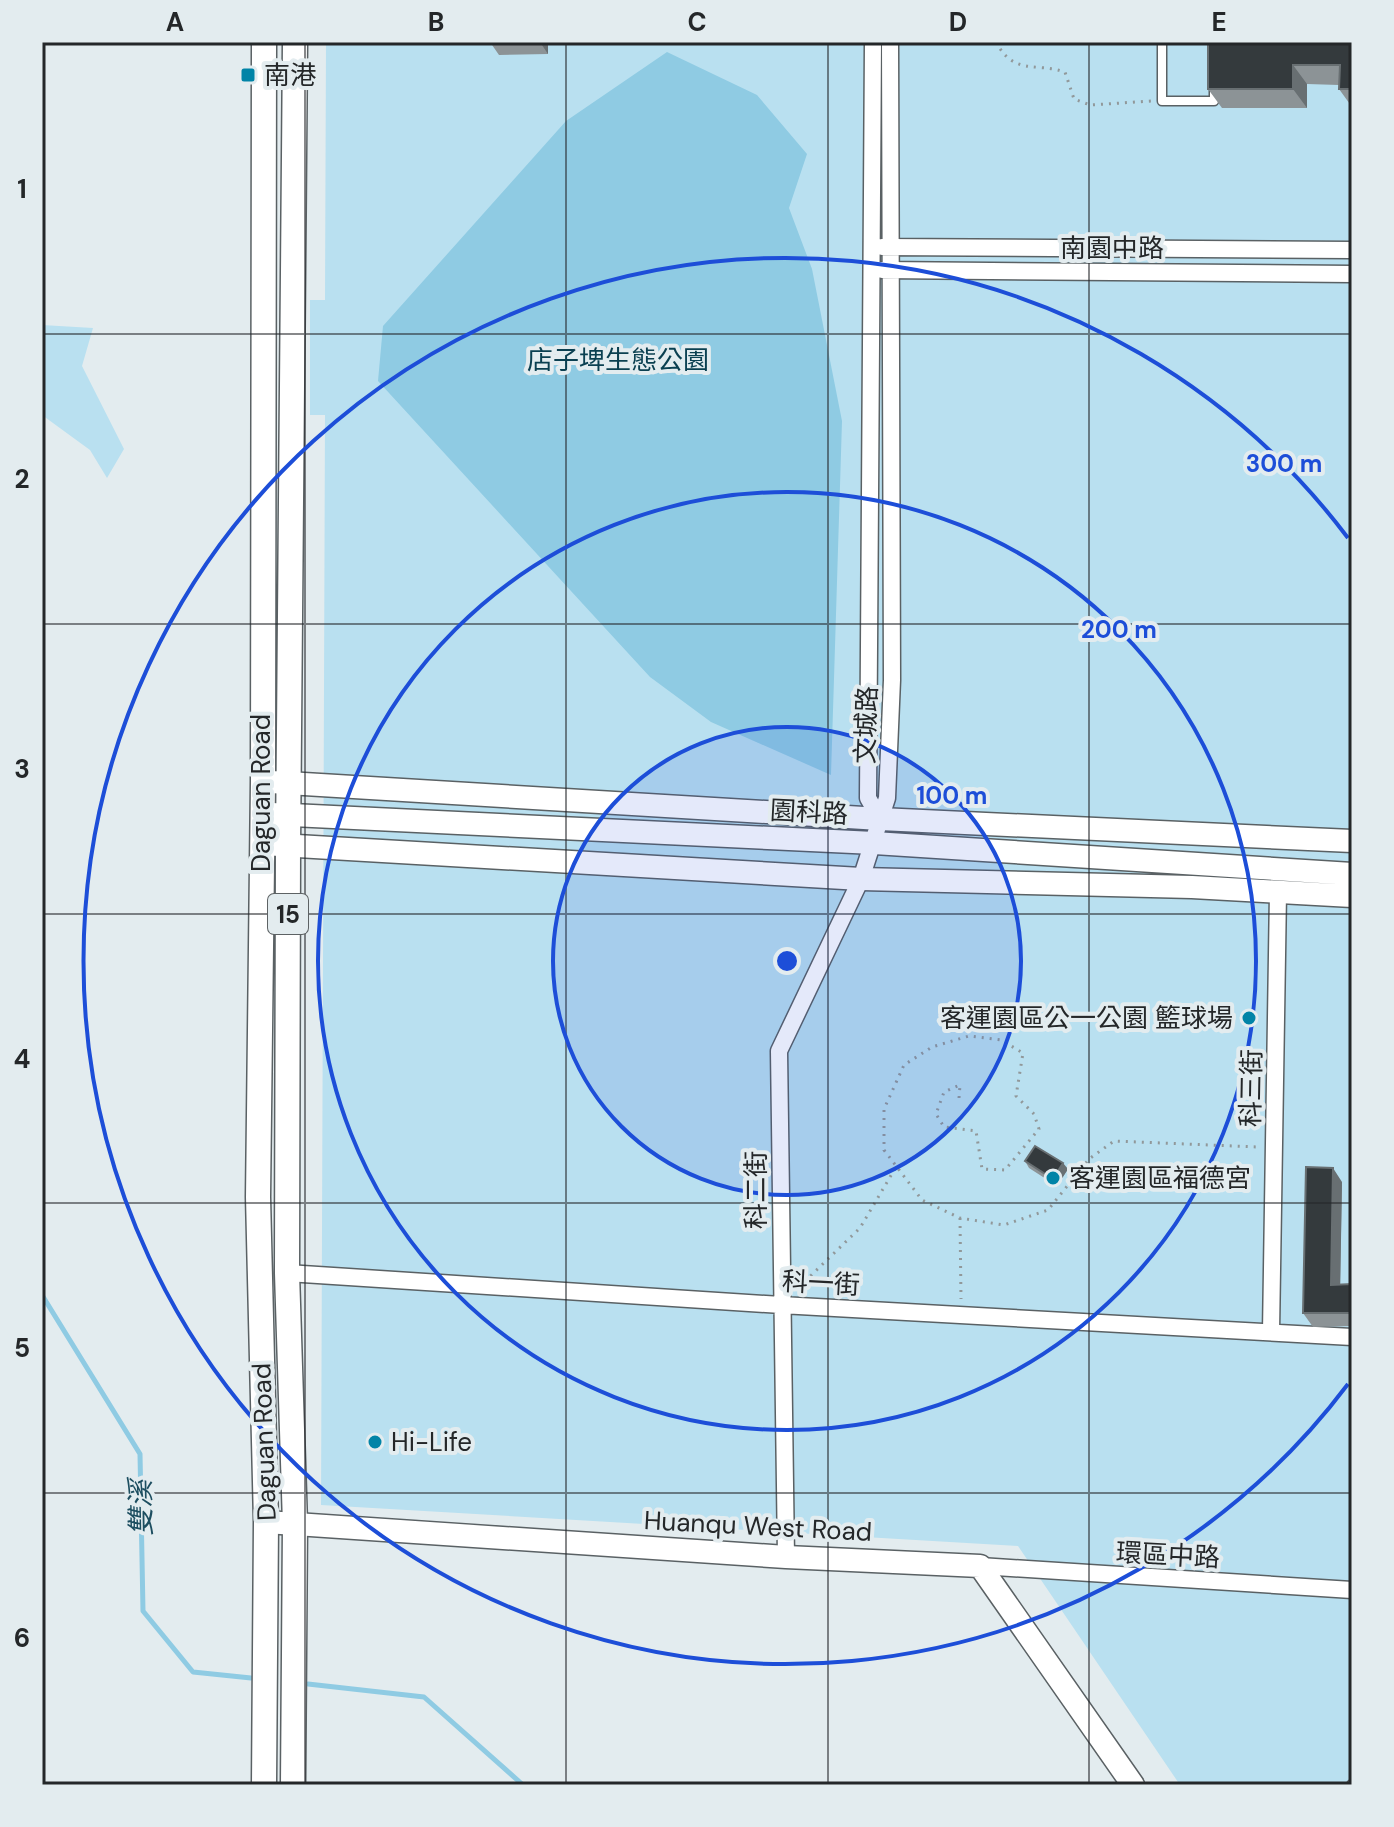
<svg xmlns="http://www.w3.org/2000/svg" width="1394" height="1827" font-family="'DM Sans','Noto Sans TC',sans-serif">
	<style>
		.green { fill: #b9e0f0 }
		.water { fill: #8fcbe3 }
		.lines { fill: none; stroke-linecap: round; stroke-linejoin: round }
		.stream { stroke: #8fcbe3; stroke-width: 5 }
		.lane-casing { stroke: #5a6164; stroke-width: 11 }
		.street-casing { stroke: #5a6164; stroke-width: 19 }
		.secondary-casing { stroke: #5a6164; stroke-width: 25 }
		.primary-casing { stroke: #5a6164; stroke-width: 27 }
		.path { stroke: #91989a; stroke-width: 3; stroke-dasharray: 2 6; stroke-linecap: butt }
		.lane { stroke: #fff; stroke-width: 8 }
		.street { stroke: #fff; stroke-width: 16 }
		.secondary { stroke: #fff; stroke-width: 22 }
		.primary { stroke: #fff; stroke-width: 24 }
		.wall { fill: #8c9396 }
		.shaded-wall { fill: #686f72 }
		.building { fill: #343a3d; stroke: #686f72; stroke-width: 2 }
		.grid { fill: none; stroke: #242729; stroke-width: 2; stroke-opacity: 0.55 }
		.ring { fill: none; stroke: #1d4ed8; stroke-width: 4 }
		.poi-dot { fill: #0184a7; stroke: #e3ecef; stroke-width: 3 }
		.labels { text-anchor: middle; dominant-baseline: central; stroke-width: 8; stroke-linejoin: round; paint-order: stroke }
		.shield { fill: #e3ecef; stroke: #5d6264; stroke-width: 2 }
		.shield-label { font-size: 24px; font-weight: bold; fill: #242729 }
		.poi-label { font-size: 26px; fill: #242729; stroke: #e3ecef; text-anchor: start }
		.street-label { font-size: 26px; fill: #242729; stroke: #e3ecef }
		.park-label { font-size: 26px; fill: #0b4051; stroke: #e3ecef }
		.water-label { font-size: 28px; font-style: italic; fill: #1d4e60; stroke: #e3ecef }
		.centre { fill: #1d4ed8; stroke: #e3ecef; stroke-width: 4 }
		.ring-label { font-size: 24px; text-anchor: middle; font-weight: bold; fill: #1d4ed8; stroke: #e3ecef; stroke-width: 8; stroke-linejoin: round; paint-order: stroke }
		.neatline { fill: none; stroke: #242729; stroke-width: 3 }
		.grid-label { font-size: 26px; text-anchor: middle; font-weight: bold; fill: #242729 }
	</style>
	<rect width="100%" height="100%" fill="#e3ecef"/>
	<path class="green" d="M326 42H1352V1785H1180L1018 1546 321 1505 325 415H310V300H325Z
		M42 325 93 328 82 366 124 449 107 478 90 450 42 415Z"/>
	<path class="water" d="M667 52 757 95 807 154 789 208 812 269 842 421 831 775 711 722 650 677 378 381 383 326 566 121Z"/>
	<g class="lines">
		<path class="stream" d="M42 1295 140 1454 143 1611 193 1672 251 1678
			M308 1684 424 1697 523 1785"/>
		<g class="lane-casing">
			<path id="lane" d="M1162 42V101H1214V88
				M1351 1785 1352 1784"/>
		</g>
		<g class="street-casing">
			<path id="street" d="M873 42 868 798 880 819
				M882 247 1352 250
				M882 270 1352 274
				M287 1273 781 1305 1352 1337
				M1271 1332 1278 892
				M786 1557 779 1051 861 879 887 798 892 680 890 42
				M980 1566 1352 1590"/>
		</g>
		<g class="secondary-casing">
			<path id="secondary" d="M271 782 880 819 1352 841
				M271 814 874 843 1352 874
				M263 844 861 879 1192 887 1352 896
				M266 1522 786 1557 980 1566 1133 1785"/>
		</g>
		<g class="primary-casing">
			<path id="primary" d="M264 1785 266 1522 258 1197 263 781 264 42
				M293 1785 295 1524 287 1273 288 846 295 42"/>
		</g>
		<path class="path" d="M996 42C1014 76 1036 62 1065 72L1074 99 1090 105 1152 101
			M959 1098 960 1085 944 1092 936 1114 944 1127 976 1131 982 1169 1005 1170 1039 1129 1034 1114 1016 1096 1023 1053 1001 1040 969 1036 932 1047 904 1065 884 1109V1150L922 1200 960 1218 1004 1225 1048 1210 1089 1159 1114 1141 1258 1147
			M960 1218 961 1299
			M799 1287 860 1228 896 1167"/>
		<use href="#lane" class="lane"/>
		<use href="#street" class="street"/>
		<use href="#secondary" class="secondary"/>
		<use href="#primary" class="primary"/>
	</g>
	<path class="wall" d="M490 42H548V54L499 55Z
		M1352 42V107L1339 89V85L1307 84V108H1222L1208 89Z
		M1025 1161 1068 1169 1057 1186 1029 1168Z
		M1342 1182 1340 1284H1352V1326L1313 1327 1303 1313Z"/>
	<path class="shaded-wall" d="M540 42H548V54Z
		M1293 65 1307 84V108L1293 89Z
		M1063 1163 1068 1169 1057 1186 1053 1179Z
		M1333 1168 1342 1182 1340 1298 1331 1285Z"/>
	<path class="building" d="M1208 42H1352V89H1339L1340 65H1293V89H1208Z
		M1035 1146 1063 1163 1053 1179 1025 1161Z
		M1306 1167 1333 1168 1331 1285 1352 1284V1313H1303Z"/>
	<path class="grid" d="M305 42V1785M566 42V1785M828 42V1785M1089 42V1785M42 334H1352M42 624H1352M42 914H1352M42 1203H1352M42 1493H1352"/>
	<circle cx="787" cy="961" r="234" fill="#1d4ed8" fill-opacity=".12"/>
	<g class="ring">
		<circle cx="787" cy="961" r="234"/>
		<circle cx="787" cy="961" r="469"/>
		<path d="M1348 1384A703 703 0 1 1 1348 538"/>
	</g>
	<g class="poi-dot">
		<rect x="240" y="67" width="16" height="16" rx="4"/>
		<circle cx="1249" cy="1018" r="8"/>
		<circle cx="1053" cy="1178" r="8"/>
		<circle cx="375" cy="1442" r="8"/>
	</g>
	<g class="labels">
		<rect class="shield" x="268" y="894" width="40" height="40" rx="6"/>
		<g class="shield-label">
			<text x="288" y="914">15</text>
		</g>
		<g class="poi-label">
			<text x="264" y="75">南港</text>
			<text x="1233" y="1018" text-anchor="end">客運園區公一公園 籃球場</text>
			<text x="1069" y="1178">客運園區福德宮</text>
			<text x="391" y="1442">Hi-Life</text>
		</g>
		<g class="street-label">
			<text x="1112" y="248">南園中路</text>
			<text transform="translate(866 725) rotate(-88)">文城路</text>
			<text transform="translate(261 793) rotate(-90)">Daguan Road</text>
			<text transform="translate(809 812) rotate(3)">園科路</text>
			<text transform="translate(1251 1088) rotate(-89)">科三街</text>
			<text transform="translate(756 1190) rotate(-90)">科二街</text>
			<text transform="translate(821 1283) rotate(3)">科一街</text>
			<text transform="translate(264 1442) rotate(-92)">Daguan Road</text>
			<text transform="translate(758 1526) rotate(3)">Huanqu West Road</text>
			<text transform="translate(1168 1555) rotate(3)">環區中路</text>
		</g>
		<g class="park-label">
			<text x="618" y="360">店子埤生態公園</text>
		</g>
		<g class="water-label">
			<text transform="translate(141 1508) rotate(-91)">雙溪</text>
		</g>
	</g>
	<circle cx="787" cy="961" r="12" class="centre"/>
	<g class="ring-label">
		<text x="1284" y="472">300 m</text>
		<text x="1119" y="638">200 m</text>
		<text x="952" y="804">100 m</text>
	</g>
	<rect width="1394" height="1827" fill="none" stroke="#e3ecef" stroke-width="88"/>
	<rect x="44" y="44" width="1306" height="1739" class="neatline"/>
	<g class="grid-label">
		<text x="175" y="31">A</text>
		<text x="436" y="31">B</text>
		<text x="697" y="31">C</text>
		<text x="958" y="31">D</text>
		<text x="1219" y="31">E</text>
		<text x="22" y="198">1</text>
		<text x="22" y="488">2</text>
		<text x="22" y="778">3</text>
		<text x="22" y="1068">4</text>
		<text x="22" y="1357">5</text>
		<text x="22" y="1647">6</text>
	</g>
</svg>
